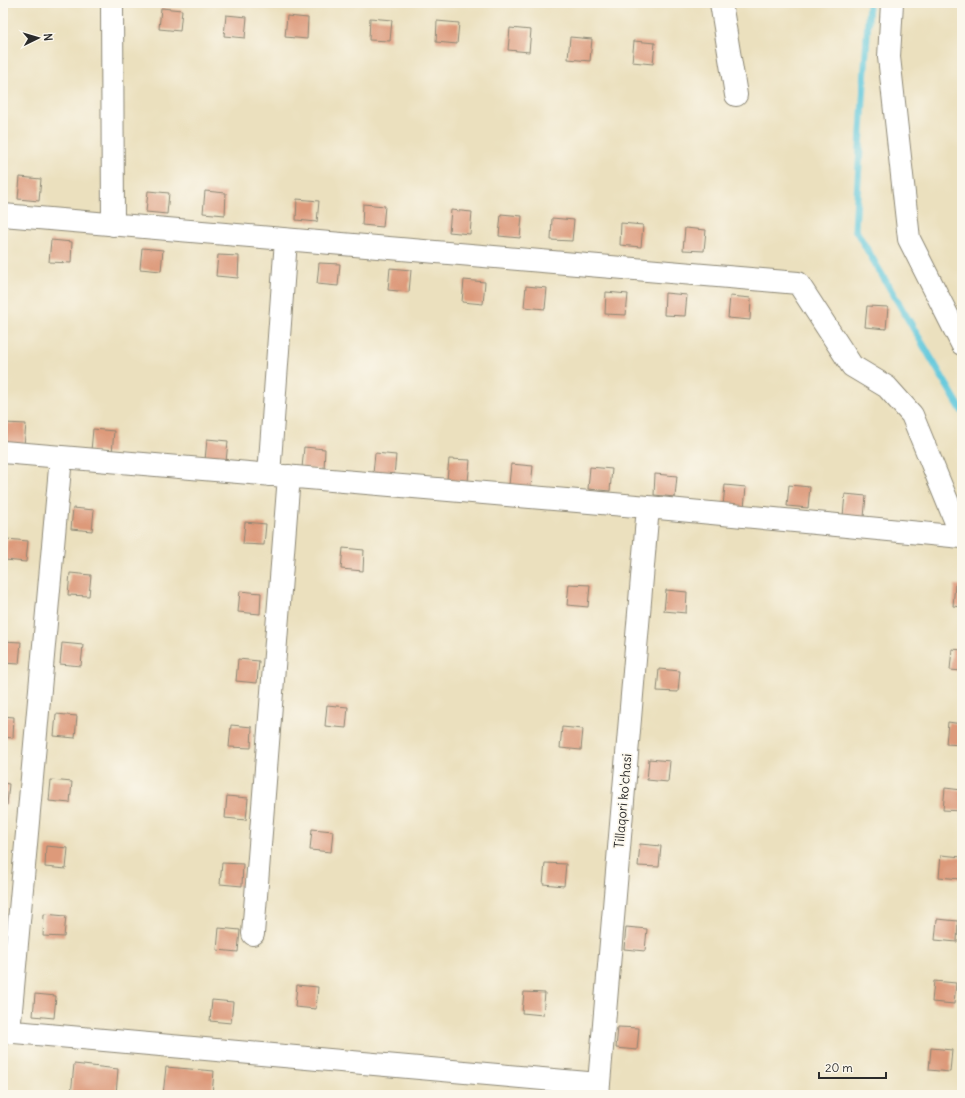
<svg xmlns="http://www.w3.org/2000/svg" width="965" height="1098" font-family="Delius,sans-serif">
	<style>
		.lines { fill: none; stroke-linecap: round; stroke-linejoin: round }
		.stream { stroke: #60c8dc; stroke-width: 7 }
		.building { fill: #dd9a7a }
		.minor-casing { stroke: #8b8674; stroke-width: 24 }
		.minor { stroke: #fff; stroke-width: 22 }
		.labels { text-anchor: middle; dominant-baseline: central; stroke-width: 3.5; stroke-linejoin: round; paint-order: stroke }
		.street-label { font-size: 13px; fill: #2b2b2b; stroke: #fbf7ec }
	</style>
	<rect width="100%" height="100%" fill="#fbf7ec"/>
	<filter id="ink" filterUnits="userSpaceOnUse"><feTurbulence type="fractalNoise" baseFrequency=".025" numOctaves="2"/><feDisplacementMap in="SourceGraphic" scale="8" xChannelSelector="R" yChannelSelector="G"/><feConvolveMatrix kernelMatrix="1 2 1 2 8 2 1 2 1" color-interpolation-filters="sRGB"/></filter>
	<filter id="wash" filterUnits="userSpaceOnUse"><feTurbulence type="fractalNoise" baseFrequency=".012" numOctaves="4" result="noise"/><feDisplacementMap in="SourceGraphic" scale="16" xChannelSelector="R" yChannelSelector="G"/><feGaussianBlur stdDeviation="0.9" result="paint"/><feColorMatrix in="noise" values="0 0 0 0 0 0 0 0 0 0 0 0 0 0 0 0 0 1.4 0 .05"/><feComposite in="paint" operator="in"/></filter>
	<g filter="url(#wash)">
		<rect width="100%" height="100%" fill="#ebe0be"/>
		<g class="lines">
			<path class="stream" d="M869 3 855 229 962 411"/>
		</g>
		<g id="blocks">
			<path class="building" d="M161 8 182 10 180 31 159 29Z
				M226 15 247 17 245 38 224 36Z
				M287 16 308 18 307 39 285 37Z
				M370 18 392 20 390 41 369 40Z
				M437 21 459 23 457 44 436 42Z
				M510 28 531 30 529 52 508 50Z
				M570 37 592 39 590 61 568 59Z
				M634 41 655 43 653 64 632 62Z
				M20 177 41 179 39 201 18 199Z
				M148 191 169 193 167 214 146 212Z
				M205 191 226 193 225 215 203 213Z
				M297 199 319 201 317 222 296 220Z
				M363 204 385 206 383 227 362 225Z
				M451 210 472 212 470 234 449 232Z
				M501 214 522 216 520 238 499 236Z
				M552 218 574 220 572 241 551 240Z
				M621 223 643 225 641 247 620 245Z
				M685 228 706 230 704 251 683 250Z
				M51 240 72 242 71 263 49 262Z
				M142 248 163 250 161 271 140 269Z
				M218 255 239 256 238 278 216 276Z
				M319 263 340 264 338 286 317 284Z
				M390 268 411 270 409 292 388 290Z
				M464 280 485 282 483 304 462 302Z
				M526 286 547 288 545 309 524 307Z
				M606 292 628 294 626 315 605 314Z
				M665 293 687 295 685 316 664 315Z
				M730 296 751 298 750 320 728 318Z
				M867 306 888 307 886 329 865 327Z
				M5 423 26 424 24 446 3 444Z
				M93 429 114 431 112 453 91 451Z
				M207 439 228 441 226 462 205 460Z
				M304 447 325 449 324 470 302 468Z
				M375 453 396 455 394 476 373 474Z
				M449 459 470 460 468 482 447 480Z
				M511 464 533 466 531 487 509 485Z
				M590 467 612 469 610 491 588 489Z
				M655 474 677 476 675 497 654 495Z
				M725 485 746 487 744 508 723 506Z
				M789 485 810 487 808 508 787 506Z
				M845 494 866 496 864 517 843 516Z
				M73 508 94 510 92 531 71 529Z
				M245 522 266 524 264 545 243 544Z
				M7 539 28 541 26 562 5 560Z
				M343 548 364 550 363 571 341 569Z
				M70 573 91 575 89 596 68 595Z
				M569 584 590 585 588 607 567 605Z
				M955 585H962V607L953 606Z
				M666 590 687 592 686 613 664 611Z
				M240 591 261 593 260 614 238 612Z
				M3 641 21 642 19 664 3 663Z
				M62 643 83 645 81 666 60 664Z
				M952 649 962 650V671L950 670Z
				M238 659 259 661 257 683 236 681Z
				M659 669 680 671 678 692 657 691Z
				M327 705 348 707 346 728 325 726Z
				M56 714 77 716 75 738 54 736Z
				M3 716 14 717 13 738 3 737Z
				M948 722 962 724V745L946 744Z
				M231 725 252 727 251 748 229 747Z
				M562 727 583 729 581 750 560 748Z
				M649 759 670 761 668 782 647 780Z
				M51 780 72 782 70 803 49 801Z
				M3 783 9 784 7 805H3Z
				M945 788 962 790V811L943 810Z
				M227 796 248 798 246 820 225 818Z
				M312 829 333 831 331 852 310 850Z
				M640 844 661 846 659 867 638 866Z
				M46 846 68 848 66 869 45 867Z
				M941 855 962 857 960 879 939 877Z
				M222 863 243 864 242 886 220 884Z
				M545 863 566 864 564 886 543 884Z
				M44 914 66 916 64 937 43 936Z
				M937 919 958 921 957 942 935 940Z
				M626 927 647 929 645 951 624 949Z
				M219 928 240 930 238 952 217 950Z
				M934 981 956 983 954 1004 932 1002Z
				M297 985 318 987 316 1009 295 1007Z
				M524 992 545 993 543 1015 522 1013Z
				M35 994 56 996 54 1018 33 1016Z
				M212 1000 233 1002 231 1023 210 1021Z
				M618 1027 639 1028 637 1050 616 1048Z
				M931 1048 952 1050 950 1072 929 1070Z
				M74 1064 118 1069 116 1095H71Z
				M166 1067 214 1071 212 1095H163Z"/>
		</g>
	</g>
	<g filter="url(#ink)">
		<use href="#blocks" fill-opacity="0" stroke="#8b8674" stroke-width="1"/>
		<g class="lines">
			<g class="minor-casing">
				<path id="minor" d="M112 3 113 225
					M721 3 736 95
					M892 3 889 57 909 239 962 344
					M3 215 798 283 852 366 887 387 912 415 962 537
					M3 452 648 507 962 537
					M269 475 286 240
					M253 934 289 476
					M3 1031 599 1084
					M9 1032 61 457
					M598 1095 648 507"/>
			</g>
			<use href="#minor" class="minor"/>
		</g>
	</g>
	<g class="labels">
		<g class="street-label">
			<text transform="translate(623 801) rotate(-85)">Tillaqori ko'chasi</text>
		</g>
	</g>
	<rect width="965" height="1098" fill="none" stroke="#fbf7ec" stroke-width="16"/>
	<g transform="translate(38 38) rotate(85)" stroke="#fbf7ec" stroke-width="3" paint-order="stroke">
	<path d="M0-3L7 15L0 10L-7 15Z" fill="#2b2b2b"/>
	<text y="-6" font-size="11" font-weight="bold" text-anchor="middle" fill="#2b2b2b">N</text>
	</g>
	<path d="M819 1072v6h67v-6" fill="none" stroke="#2b2b2b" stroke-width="2"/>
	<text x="825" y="1072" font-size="12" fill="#2b2b2b" stroke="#fbf7ec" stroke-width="3" paint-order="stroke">20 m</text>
</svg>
